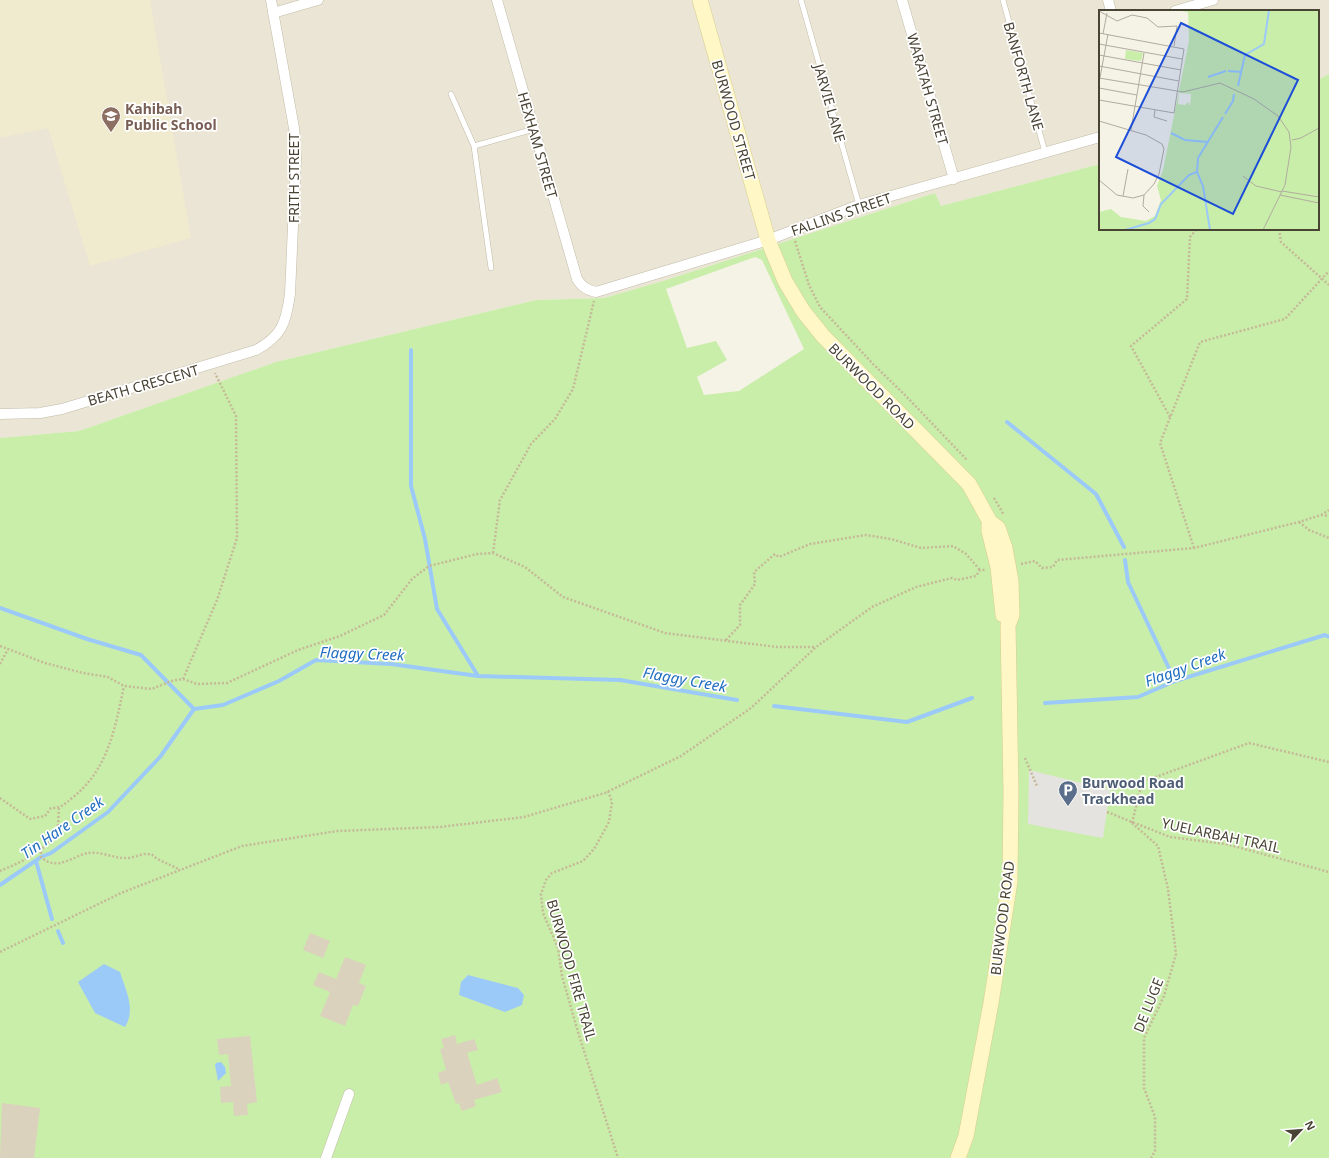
<svg xmlns="http://www.w3.org/2000/svg" width="1329" height="1158" font-family="'Noto Sans',sans-serif">
	<style>
		.residential { fill: #eae5d4 }
		.education { fill: #f0eace }
		.green { fill: #c9eeaa; fill-rule: evenodd }
		.parking { fill: #e5e3df }
		.water { fill: #9ccaf8 }
		.lines { fill: none; stroke-linecap: round; stroke-linejoin: round }
		.stream { stroke: #9ccaf8; stroke-width: 4 }
		.building { fill: #dbd2bd }
		.service-casing { stroke: #c2bba8; stroke-width: 6 }
		.minor-casing { stroke: #c2bba8; stroke-width: 11 }
		.secondary-casing { stroke: #d9ce91; stroke-width: 16 }
		.path { stroke: #c5b997; stroke-width: 2.5; stroke-dasharray: 2 2; stroke-linecap: butt }
		.service { stroke: #fff; stroke-width: 5 }
		.minor { stroke: #fff; stroke-width: 10 }
		.secondary { stroke: #fff7c6; stroke-width: 15 }
		.labels { text-anchor: middle; dominant-baseline: central; stroke-width: 3.5; stroke-linejoin: round; paint-order: stroke }
		.street-label { font-size: 14px; fill: #494334; stroke: #fff }
		.education-label { font-size: 14px; font-weight: bold; fill: #785e54; stroke: #fff; text-anchor: start }
		.service-label { font-size: 14px; font-weight: bold; fill: #4e5e75; stroke: #fff; text-anchor: start }
		.water-label { font-size: 15px; font-style: italic; fill: #216ec1; stroke: #fff }
		.inset-river { fill: none; stroke: #9ccaf8; stroke-width: 2 }
		.inset-road { fill: none; stroke: #b0ac9f; stroke-width: 1 }
		.view { fill: #1d4ed8; fill-opacity: 0.15; stroke: #1d4ed8; stroke-width: 2 }
		.inset-edge { fill: none; stroke: #494334; stroke-width: 2 }
	</style>
	<rect width="100%" height="100%" fill="#f5f2e6"/>
	<path class="residential" d="M0 0H1329V74L1318 80V11H1100V164L941 206 935 193 663 281 604 298 536 300 276 362 79 431 0 438Z"/>
	<path class="education" d="M0 0H150L191 238 90 266 48 128 0 138Z"/>
	<path class="green" d="M1329 74V1158H0V438L79 431 276 362 536 300 604 298 663 281 935 193 941 206 1100 164V229H1318V80ZM755 257 762 260 804 349 739 391 704 395 697 377 727 360 716 341 687 348 666 289Z"/>
	<path class="parking" d="M1029 770 1110 790 1103 838 1028 824Z"/>
	<path class="water" d="M104 964 120 972C126 991 136 1009 125 1027L95 1013 78 982Z
		M468 975 518 988 524 995 522 1005 505 1012 459 995 461 982Z
		M221 1062 225 1067 226 1073 218 1081 215 1065 216 1063Z"/>
	<g class="lines">
		<path class="stream" d="M411 350V486L425 539 437 609 478 676
			M1007 422 1096 494 1124 547
			M1125 560 1128 582 1175 681
			M0 608 87 639 141 655 194 709 223 705 279 681 316 660 391 664 478 676 620 680 737 700
			M1045 703 1138 697 1175 681 1325 635 1329 637
			M774 706 907 722 972 698
			M36 861 52 919
			M0 885 41 857 51 853 108 812 160 757 194 709
			M58 931 63 943"/>
	</g>
	<path class="building" d="M310 933 330 941 323 958 303 950Z
		M345 957 366 965 359 983 366 986 358 1006 353 1005 345 1026 320 1016 330 992 313 985 319 972 336 979Z
		M455 1035 457 1044 474 1039 478 1050 467 1053 477 1085 497 1078 502 1092 474 1100 476 1106 462 1111 459 1103 456 1104 448 1082 441 1085 438 1073 446 1070 440 1049 444 1048 441 1039Z
		M250 1036 257 1102 247 1104 248 1115 234 1116 233 1102 221 1103 220 1087 231 1086 228 1054 219 1055 217 1039Z
		M2 1103 40 1108 34 1158H0Z"/>
	<g class="lines">
		<g class="service-casing">
			<path id="service" d="M801 0 859 205
				M1003 0 1045 152
				M451 94 474 146
				M491 268 474 146 534 129"/>
		</g>
		<g class="minor-casing">
			<path id="minor" d="M497 0 577 279C582 287 587 290 596 292L768 240 859 205 1100 137
				M902 0 954 179
				M1108 0 1111 11
				M1175 11 1213 0
				M273 13 318 0
				M0 414 40 413 62 409 256 350C282 336 286 323 290 294L296 158 294 128 271 0
				M326 1158 349 1094"/>
		</g>
		<g class="secondary-casing">
			<path id="secondary" d="M700 0 768 240 785 281 803 311 823 336 969 484 990 522 998 528 1005 548 1011 581 1012 615 1008 625 1011 791 1010 881 991 1003 966 1136 958 1158
				M989 525V531L998 567 1003 615"/>
		</g>
		<path class="path" d="M1279 229 1281 242 1329 285
			M795 241 809 285 820 307 874 365 904 394 967 460
			M1170 417 1131 346 1187 299 1190 237 1197 229
			M994 498 1004 515
			M1321 515 1329 516
			M1299 522 1309 530 1329 538
			M1194 548 1160 443 1200 342 1285 319 1329 271
			M493 553 500 500 531 444 555 419 573 389 594 301
			M1021 564 1035 561 1042 568 1053 567 1057 560 1194 548 1299 522 1321 515 1329 510
			M726 640 740 625V605L755 584 754 572 775 554 779 557 810 544 866 535 891 539 921 548 953 546 966 554 980 570
			M0 646 45 663 83 673 108 677 124 686 152 689 171 681 183 679 197 684 227 683 298 650 340 636 384 615 412 579 429 566 477 554 493 553 525 567 563 597 665 633 777 647H816
			M0 664 8 649
			M183 679 217 600 237 538 236 416 215 373
			M1025 758 1037 786
			M608 791 612 802 609 822 594 849 583 861 552 873 546 880 541 894 543 913 558 948 562 976 578 1032 618 1158
			M0 798 30 819 45 816 51 808C61 808 65 804 72 798 108 770 115 729 124 686
			M1107 812 1170 837 1226 844 1329 872
			M1132 823 1158 846 1168 889 1176 954 1164 996 1144 1038V1088L1155 1117V1151L1151 1158
			M1132 823 1142 782 1249 743 1329 762
			M41 848V857C57 872 73 856 88 853 100 851 113 858 125 858 133 859 141 853 148 854 152 854 154 856 156 858 164 863 172 865 180 870
			M0 871C19 863 45 852 56 833 59 826 58 816 59 808
			M0 952 121 893 242 846 337 831 440 827 524 817 605 793 681 756 751 708 816 647 872 607 916 587 952 578 957 580 976 576 980 570H985"/>
		<use href="#service" class="service"/>
		<use href="#minor" class="minor"/>
		<use href="#secondary" class="secondary"/>
	</g>
	<defs>
		<g id="school-pin" transform="scale(1)"><path d="M0 17L-7.5 6A9.5 9.5 0 1 1 7.5 6Z" fill="#8d6e63" stroke="#fff"/><path d="M0-5L7-2L0 1L-7-2ZM-4 1L0 2.5L4 1V4Q0 6-4 4Z" fill="#fff"/></g>
		<g id="parking-pin" transform="scale(1)"><path d="M0 17L-7.5 6A9.5 9.5 0 1 1 7.5 6Z" fill="#5c6f8a" stroke="#fff"/><path d="M-3.5-5.5H1a3.5 3.5 0 0 1 0 7H-1V5.5H-3.5ZM-1-3.4V-.6H.8a1.4 1.4 0 0 0 0-2.8Z" fill="#fff"/></g>
	</defs>
	<g fill-rule="evenodd">
		<use href="#school-pin" x="111" y="116"/>
		<use href="#parking-pin" x="1068" y="790"/>
	</g>
	<g class="labels">
		<g class="street-label">
			<text transform="translate(1024 76) rotate(74)">BANFORTH LANE</text>
			<text transform="translate(928 89) rotate(74)">WARATAH STREET</text>
			<text transform="translate(830 103) rotate(74)">JARVIE LANE</text>
			<text transform="translate(734 120) rotate(74)">BURWOOD STREET</text>
			<text transform="translate(538 145) rotate(74)">HEXHAM STREET</text>
			<text transform="translate(293 178) rotate(-90)">FRITH STREET</text>
			<text transform="translate(841 214) rotate(-19)">FALLINS STREET</text>
			<text transform="translate(143 385) rotate(-16)">BEATH CRESCENT</text>
			<text transform="translate(872 386) rotate(45)">BURWOOD ROAD</text>
			<text transform="translate(1221 835) rotate(12)">YUELARBAH TRAIL</text>
			<text transform="translate(1002 918) rotate(-83)">BURWOOD ROAD</text>
			<text transform="translate(572 970) rotate(74)">BURWOOD FIRE TRAIL</text>
			<text transform="translate(1148 1005) rotate(-68)">DE LUGE</text>
		</g>
		<g class="education-label">
			<text x="125" y="108">Kahibah<tspan x="125" dy="16">Public School</tspan></text>
		</g>
		<g class="service-label">
			<text x="1082" y="782">Burwood Road<tspan x="1082" dy="16">Trackhead</tspan></text>
		</g>
		<g class="water-label">
			<text transform="translate(362 653) rotate(2)">Flaggy Creek</text>
			<text transform="translate(1185 667) rotate(-20)">Flaggy Creek</text>
			<text transform="translate(685 679) rotate(10)">Flaggy Creek</text>
			<text transform="translate(62 827) rotate(-35)">Tin Hare Creek</text>
		</g>
	</g>
	<g transform="translate(1099 10)">
		<rect width="220" height="220" fill="#f5f2e6"/>
		<path d="M76 0H220V220H0V202L12 199 22 207 47 211 56 206 62 190 58 176 64 160 90 31 89 2ZM80 83 92 84 91 96 89 92 86 95 79 94ZM27 40 44 43 42 51 26 49Z" fill="#c9eeaa" fill-rule="evenodd"/>
		<path class="inset-river" d="M129 61 143 62M109 67 127 61M139 76 146 45 165 34 170 0M126 104 134 91 135 84M72 123 86 130 108 132M98 162 104 176 111 220M26 220 50 213 56 209 62 194 90 165 98 162 99 148 124 107"/>
		<path class="inset-road" d="M0 1 18 11 33 5 48 8 59 17 78 16 75 36M0 23 85 39 75 103 0 90M4 24 8 3M0 34 83 49M0 45 82 60M0 56 80 71M0 68 84 82 121 73 155 89 179 106 190 122 192 137 186 175 164 220M0 73 9 24M0 78 38 85M56 100 55 107 68 111M0 111 47 125 63 134 65 139 60 164 55 174 45 185 34 188 18 185 0 170M32 120 45 43M193 130 202 128 220 118M144 166 157 176 183 182M183 181 220 187M45 185 44 196 50 202M181 185 220 193M24 186 29 159"/>
		<path class="view" d="M82 13 199 70 134 204 17 147Z"/>
		<rect width="220" height="220" class="inset-edge"/>
	</g>
	<g transform="translate(1301 1130) rotate(64)" stroke="#ffffff" stroke-width="3" paint-order="stroke">
	<path d="M0-3L7 15L0 10L-7 15Z" fill="#494334"/>
	<text y="-6" font-size="11" font-weight="bold" text-anchor="middle" fill="#494334">N</text>
	</g>
</svg>
